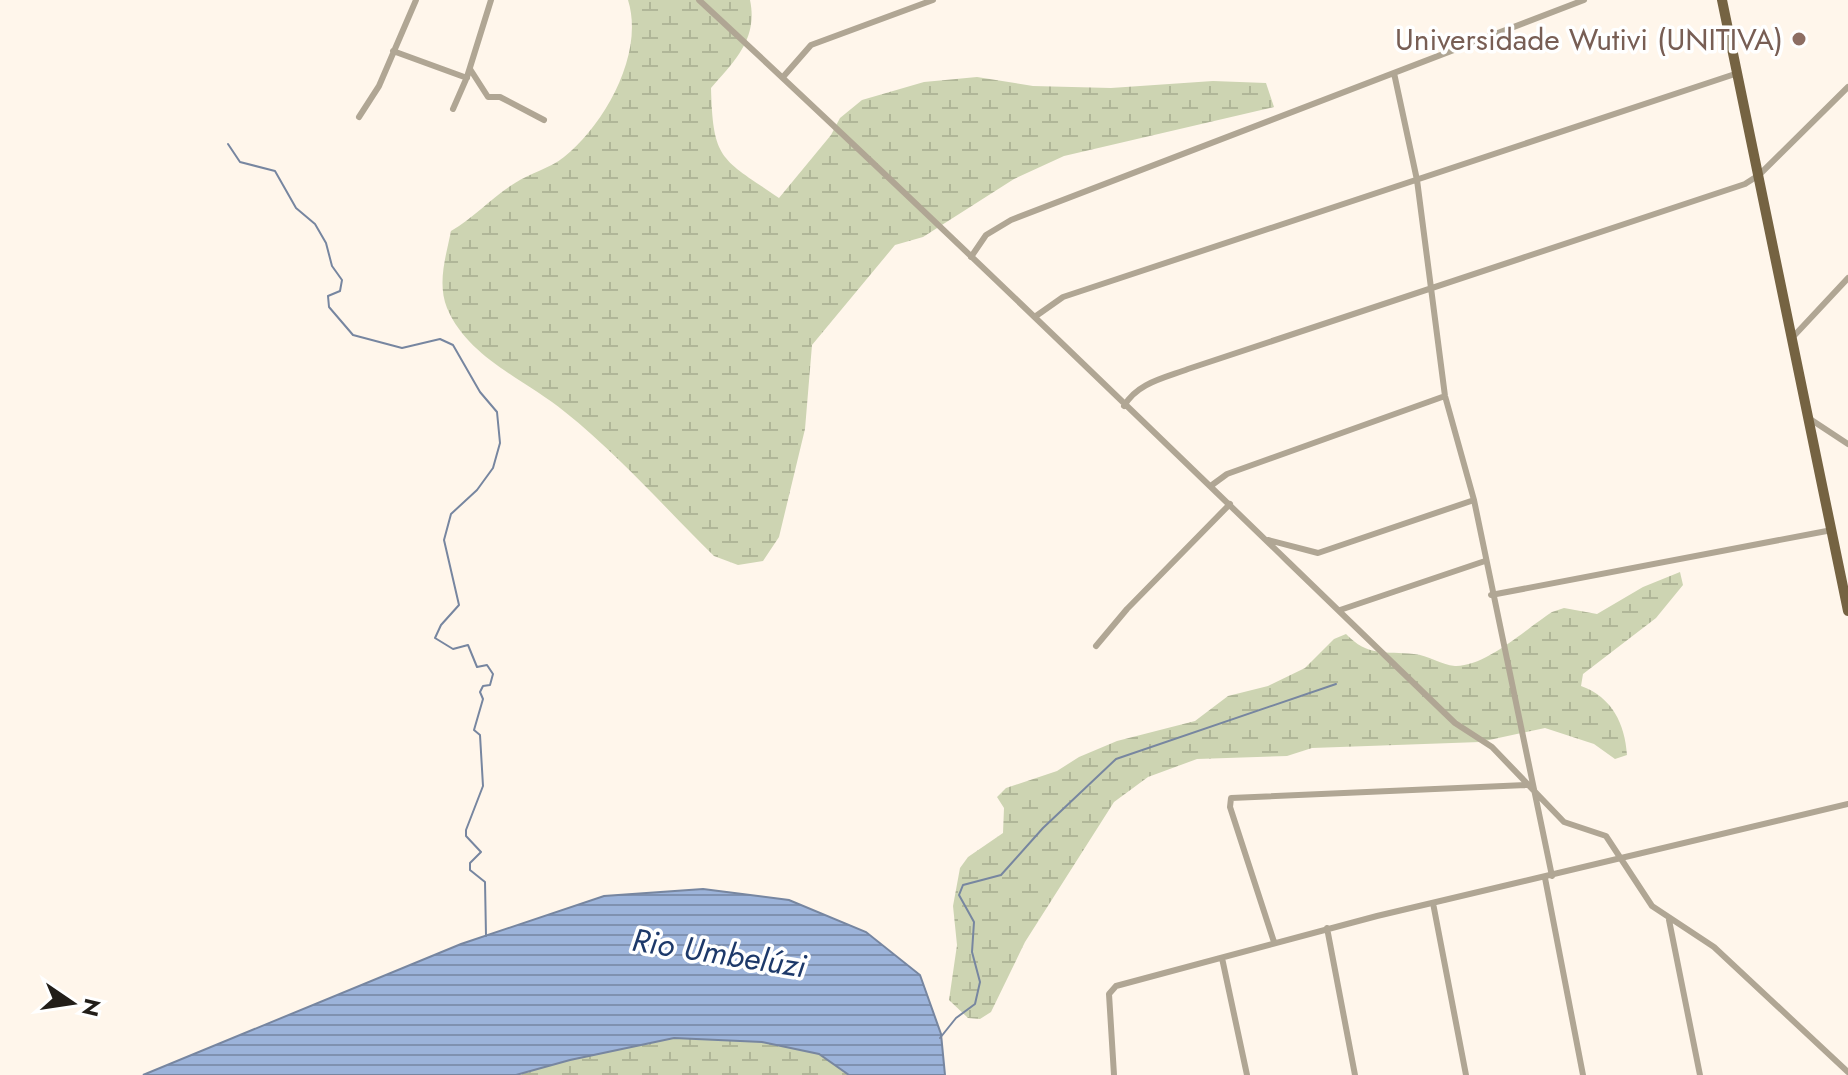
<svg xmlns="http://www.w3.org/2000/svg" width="1848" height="1075" font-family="Jost,sans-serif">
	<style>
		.wetland { fill: url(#wetland-marsh) }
		.water { fill: url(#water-rules); stroke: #7786a0; stroke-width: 2 }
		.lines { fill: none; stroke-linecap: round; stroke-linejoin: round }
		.stream { stroke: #7786a0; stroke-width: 2 }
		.minor { stroke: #b0a694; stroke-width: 6 }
		.primary { stroke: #756342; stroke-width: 10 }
		.education-dot { fill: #8d6e63; stroke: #fff; stroke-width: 3 }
		.labels { text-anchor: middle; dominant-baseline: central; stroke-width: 7; stroke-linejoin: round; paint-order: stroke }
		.education-label { font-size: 30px; fill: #785e54; stroke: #fff; text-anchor: end }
		.water-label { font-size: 32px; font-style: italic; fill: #1d396a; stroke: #fff }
	</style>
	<defs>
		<pattern id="wetland-marsh" width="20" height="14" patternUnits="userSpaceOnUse" patternTransform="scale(2)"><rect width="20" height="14" fill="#cdd4b2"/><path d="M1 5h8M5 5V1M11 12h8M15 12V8" fill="none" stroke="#b0b698"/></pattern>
		<pattern id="water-rules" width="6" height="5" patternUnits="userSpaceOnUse" patternTransform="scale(2)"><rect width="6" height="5" fill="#9cb3da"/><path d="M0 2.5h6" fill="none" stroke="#7f91b0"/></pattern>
	</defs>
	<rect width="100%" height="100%" fill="#fff6eb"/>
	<path class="wetland" d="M628 0H750C758 38 736 60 711 88 713 161 721 158 779 198L831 135 840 118 862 100 924 82 977 77 1033 86 1111 88 1213 81 1266 83 1274 107 1064 156 1014 179 923 237 895 245 812 345 805 429 779 537 763 561 738 565 714 556C665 508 618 454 565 412 526 380 468 358 447 308 437 283 446 256 451 231 475 217 492 197 515 183 530 173 549 169 564 157 604 125 645 54 628 0Z
		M1680 572 1683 585 1656 618 1583 674 1581 686C1612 697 1625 724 1627 755L1615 759 1594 744 1545 728 1480 742 1312 748 1287 756 1197 759 1148 777 1114 802 1025 942 991 1012 980 1019 968 1018 949 1000 957 945 953 906 960 868 968 857 1003 833 1004 808 997 797 1006 788 1057 771 1079 757 1117 741 1195 721 1228 696 1268 686 1305 668 1334 639 1346 634C1368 657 1385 651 1414 654 1428 655 1441 665 1455 666 1486 667 1527 628 1552 612L1564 608 1597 614 1643 587Z
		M674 1038 762 1042 819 1054 849 1075H516L570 1060Z"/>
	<path class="water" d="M703 889 789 900 866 932 920 975 941 1034 945 1075H849L819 1054 762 1042 674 1038 570 1060 516 1075H143L461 944 604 896Z"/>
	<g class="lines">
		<path class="stream" d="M228 144 240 162 275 171 296 208 315 224 326 243 332 266 342 280 340 291 328 296 329 307 353 335 402 348 440 339 453 345 480 392 497 412 500 443 493 468 477 490 451 514 444 540 459 605 441 625 435 638 453 649 468 645 477 667 487 665 493 674 490 685 483 686 480 692 483 699 474 730 480 735 483 786 466 830V836L481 852 470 863V870L485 882 486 936
			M940 1038 956 1018 975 1004 980 982 972 952 974 922 959 895 963 885 1001 875 1043 828 1116 759 1336 684"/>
		<path class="minor" d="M699 0C955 237 1204 481 1455 723L1492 747 1564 822 1606 836 1652 906 1714 947 1848 1072
			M393 51 467 78
			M470 69 488 97H500L544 120
			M1394 73 1417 180 1445 396 1474 500 1552 876
			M783 77 811 45 933 0
			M453 109 467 77 491 0
			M359 117 379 86 416 0
			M971 257 986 235 1011 220 1584 0
			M1036 316 1063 297 1738 73
			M1792 338 1848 278
			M1124 406C1137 383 1164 378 1188 369L1745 184 1759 175 1848 87
			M1810 419 1848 444
			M1212 485 1227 474 1445 396
			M1268 540 1318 553 1474 500
			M1491 595 1832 530
			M1340 610 1485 561
			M1096 646 1127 609 1230 504
			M1545 878 1583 1075
			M1433 903 1466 1075
			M1669 920 1700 1075
			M1327 928 1355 1075
			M1274 942 1230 807 1231 798 1526 785
			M1222 958 1247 1075
			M1114 1075 1109 994 1116 986 1377 916 1848 804"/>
		<path class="primary" d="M1722 0 1848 611"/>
	</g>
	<circle class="education-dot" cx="1799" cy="39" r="8"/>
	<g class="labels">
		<g class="education-label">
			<text x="1783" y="39">Universidade Wutivi (UNITIVA)</text>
		</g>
		<g class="water-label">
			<text transform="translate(719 953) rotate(9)">Rio Umbelúzi</text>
		</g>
	</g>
	<g transform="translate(72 1003) rotate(103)" stroke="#ffffff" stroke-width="6" paint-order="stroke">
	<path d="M0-6L14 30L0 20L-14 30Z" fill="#221e19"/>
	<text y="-12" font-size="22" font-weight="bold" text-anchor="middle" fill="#221e19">N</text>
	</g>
</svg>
